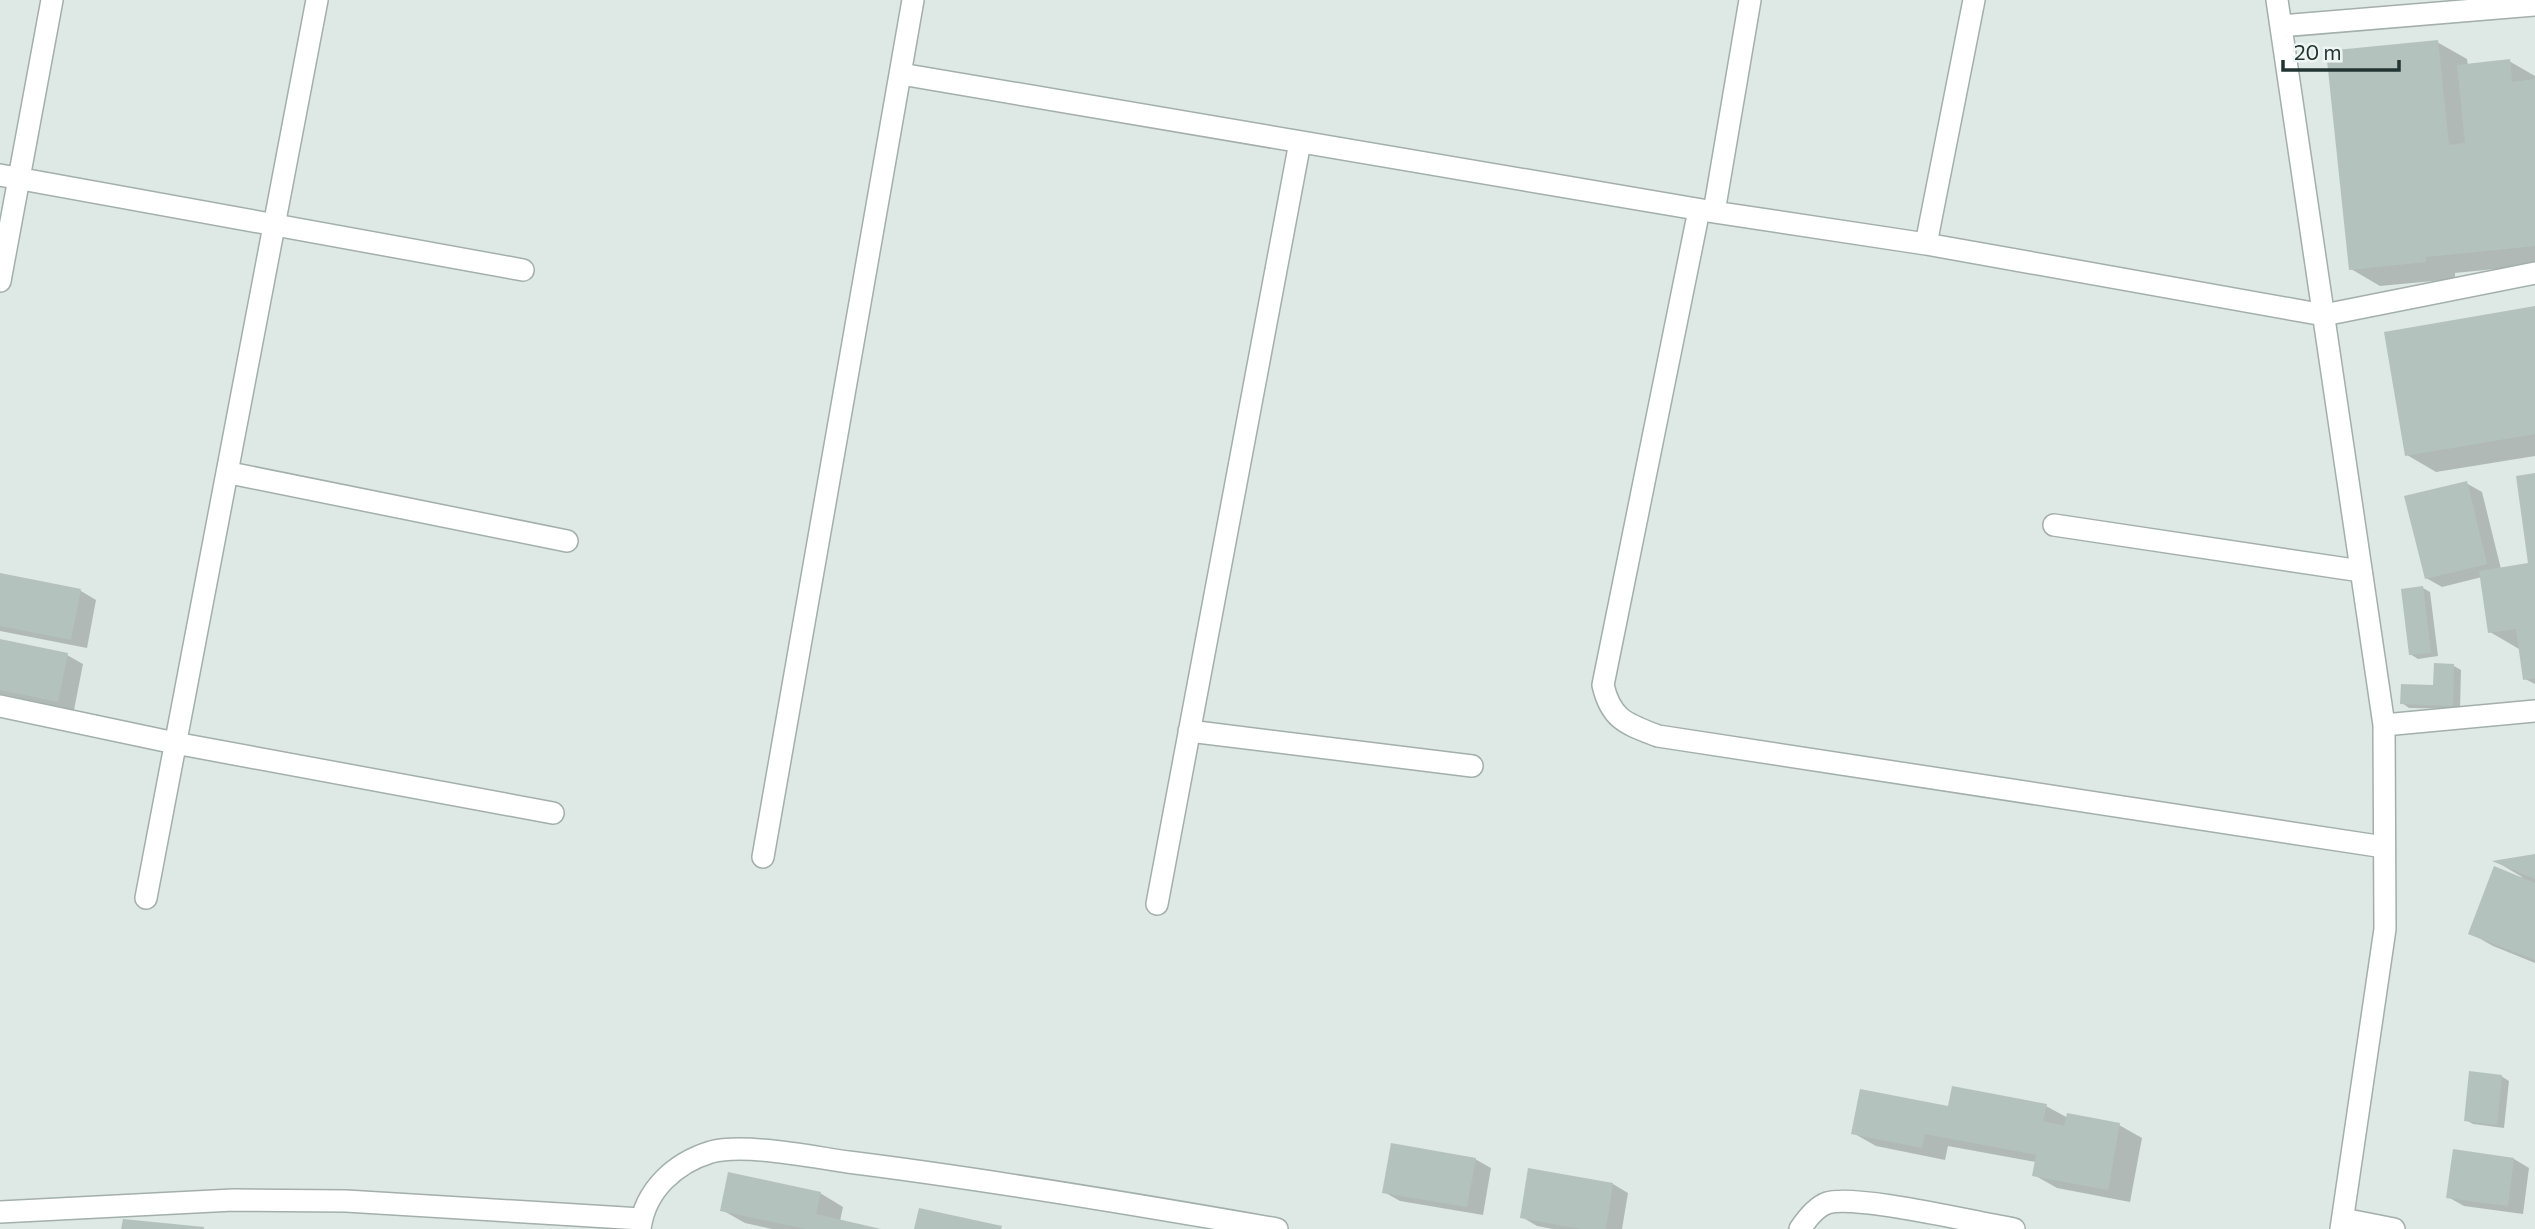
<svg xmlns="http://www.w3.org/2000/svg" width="2535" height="1229" font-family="Commissioner,sans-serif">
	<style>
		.shadow { fill: #0003 }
		.building { fill: #b4c2bd }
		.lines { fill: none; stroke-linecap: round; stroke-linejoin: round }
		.minor-casing { stroke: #a2afab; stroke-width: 24 }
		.minor { stroke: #fff; stroke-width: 21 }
	</style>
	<rect width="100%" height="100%" fill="#dee8e4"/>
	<path class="shadow" d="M2437 42 2467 59 2468 66 2509 61 2535 76V265L2455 273V279L2380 286 2351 269Z
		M2535 308V456L2436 472 2407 455Z
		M2535 475V684L2525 679 2519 649 2490 632 2482 577 2442 587 2426 578 2466 483 2482 492 2501 569 2530 565Z
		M0 575 81 591 96 600 87 648 0 631Z
		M2423 588 2430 592 2438 656 2418 659 2410 654Z
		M0 641 67 655 83 664 74 710 0 694Z
		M2454 666 2461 670 2460 709 2409 708 2402 703 2434 687Z
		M2535 856V963L2493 946 2470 933 2522 877 2497 862Z
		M2501 1076 2509 1081 2504 1128 2473 1124 2466 1120Z
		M2046 1106 2068 1118 2119 1125 2142 1138 2130 1202 2057 1188 2034 1175 2036 1162 1948 1146 1945 1160 1876 1146 1853 1133 1950 1108Z
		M1475 1159 1491 1168 1483 1215 1400 1201 1384 1192Z
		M2514 1159 2529 1168 2523 1214 2464 1206 2448 1197Z
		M1613 1184 1628 1193 1622 1229H1553L1537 1226 1522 1217Z
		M820 1193 843 1207 840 1221 879 1229H772L745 1223 722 1210Z"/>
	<path class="building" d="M2438 40 2449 145 2465 143 2457 65 2510 59 2512 82 2535 79V246L2426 257V262L2349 270 2326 51Z
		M2535 306V434L2405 456 2384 332Z
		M2535 473V678L2523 680 2516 629 2488 633 2479 571 2528 563 2516 476Z
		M2467 481 2487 564 2425 579 2404 496Z
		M0 573 81 589 71 640 0 626Z
		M2423 586 2431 653 2409 655 2401 589Z
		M0 639 68 653 58 702 0 690Z
		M2434 663 2454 664 2453 706 2400 704 2401 684 2433 685Z
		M2535 854V879L2492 861Z
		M2494 866 2535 883V960L2468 934Z
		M2469 1071 2502 1075 2497 1125 2464 1121Z
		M1952 1086 2047 1104 2043 1121 2064 1126 2067 1113 2120 1123 2108 1190 2032 1176 2036 1155 1925 1134 1922 1148 1851 1134 1860 1089 1948 1106Z
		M1391 1143 1476 1158 1467 1207 1382 1193Z
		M2453 1149 2514 1158 2508 1206 2446 1198Z
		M1528 1168 1613 1183 1606 1229H1581L1520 1218Z
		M728 1172 821 1192 816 1214 881 1229H806L720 1211Z
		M919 1208 1002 1226 1001 1229H914Z
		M123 1219 204 1227V1229H121Z"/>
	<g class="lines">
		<g class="minor-casing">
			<path id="minor" d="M2277 0 2384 725 2385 929 2341 1229
				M2281 26 2535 5
				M901 74 1714 212 1926 244 2324 315 2535 273
				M0 175 523 270
				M1699 210 1603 685C1611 720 1627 724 1658 736L2384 847
				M1714 212 1750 0
				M1926 244 1974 0
				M0 281 52 0
				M230 473 567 541
				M2054 525 2361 571
				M0 706 175 743 553 813
				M2384 725 2535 711
				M1189 731 1472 766
				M763 857 913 0
				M146 898 317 0
				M1157 904 1300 142
				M0 1212 233 1200 346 1201 641 1219
				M2343 1219 2394 1229
				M640 1229C645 1190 675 1163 711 1152 745 1143 812 1157 848 1162 992 1180 1134 1204 1277 1229
				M1800 1229C1806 1220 1816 1207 1827 1203 1856 1194 1977 1223 2014 1229"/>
		</g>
		<use href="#minor" class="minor"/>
	</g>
	<path d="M2283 60v10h116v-10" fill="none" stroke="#223532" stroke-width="3.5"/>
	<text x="2294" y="60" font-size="21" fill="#223532" stroke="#eef5f2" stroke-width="5" paint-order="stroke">20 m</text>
</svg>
